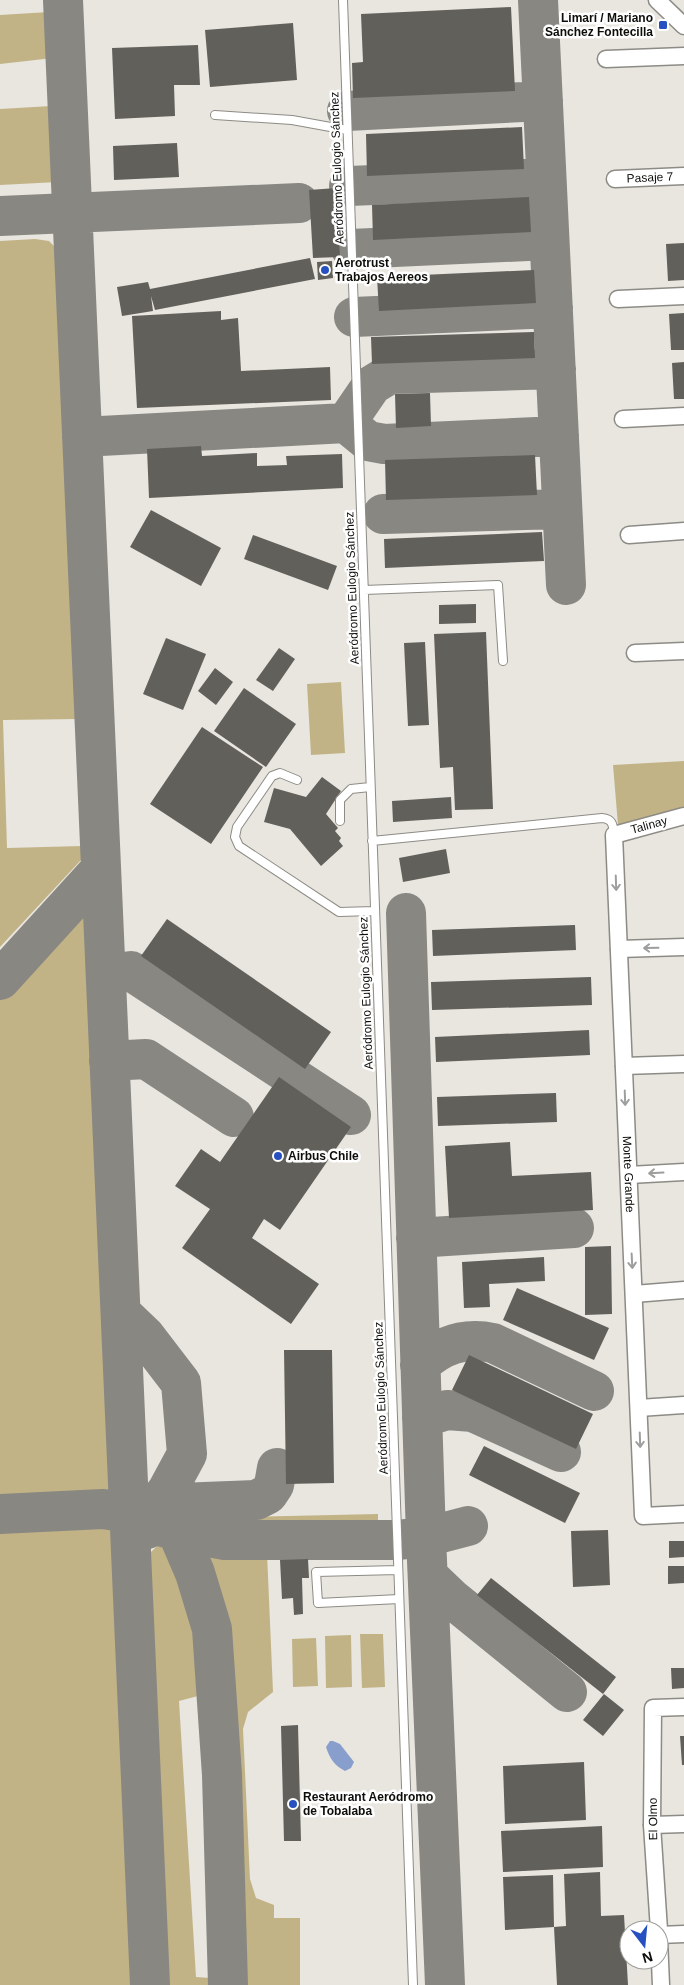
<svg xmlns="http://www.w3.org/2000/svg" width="684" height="1985" font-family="Helvetica,sans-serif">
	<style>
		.green { fill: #c2b386 }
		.water { fill: #889ecc }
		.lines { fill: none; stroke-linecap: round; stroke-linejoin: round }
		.taxiway { stroke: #888782; stroke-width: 40 }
		.building { fill: #62605a }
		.lane-casing { stroke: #8d8b85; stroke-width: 10 }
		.street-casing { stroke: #8d8b85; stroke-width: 19 }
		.lane { stroke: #fff; stroke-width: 8 }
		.street { stroke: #fff; stroke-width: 16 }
		.oneway { stroke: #9e9e9d }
		.poi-dot { fill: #2751c0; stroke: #fff; stroke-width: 2 }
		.labels { text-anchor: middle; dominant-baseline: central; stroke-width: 5; stroke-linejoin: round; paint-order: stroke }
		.poi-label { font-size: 12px; font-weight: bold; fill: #0d0d0a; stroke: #fff; text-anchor: start }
		.street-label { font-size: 12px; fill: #0d0d0a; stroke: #fff }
	</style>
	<rect width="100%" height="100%" fill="#e8e6df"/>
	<path class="green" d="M49 12 53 58 0 64V15Z
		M51 106 58 182 0 185V109Z
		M35 239 49 241 58 250 78 719 3 720 7 848 82 846 81 860 0 947V241Z
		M341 682 345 753 311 755 307 684Z
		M684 761V809L618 825 613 765Z
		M79 908 89 912 105 1332 118 1496 0 1499V991L70 911Z
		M378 1514V1524L217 1529 198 1518Z
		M115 1525 124 1533 121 1612 140 1985H0V1529Z
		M169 1544 188 1575 205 1638 213 1692 179 1701 196 1977 225 1979 224 1985H161L143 1654 142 1573 148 1555 158 1545Z
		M193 1545 267 1553 273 1692 248 1712 243 1729 250 1879 256 1898 274 1905V1918H300V1985H237L231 1710 217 1623Z
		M360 1634H383L385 1687 362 1688Z
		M351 1635 352 1687 326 1688 325 1636Z
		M316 1638 318 1686 293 1687 292 1639Z"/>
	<path class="water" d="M330 1741H333L340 1744 354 1762 351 1768 345 1771C334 1765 330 1759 326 1747Z"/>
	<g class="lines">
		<path class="taxiway" d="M63 0 150 1985
			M538 0 566 585
			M347 111 543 101
			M349 186 546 178
			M0 216 299 203
			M351 249 549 240
			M354 317 553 308
			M346 423 372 385 390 374 556 369
			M82 437 346 423 368 441 384 444 559 436
			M383 514 562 509
			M406 913 426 1537 445 1985
			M106 974 131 971 351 1115
			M0 980 101 869
			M109 1061 146 1059 234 1117
			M416 1238 574 1228
			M121 1313 145 1336 181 1383 187 1454 167 1491 131 1538
			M420 1365C441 1345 464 1337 493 1343L594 1391
			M422 1418 447 1410 473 1412 561 1452
			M0 1514 103 1509 129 1513 143 1521 177 1531 225 1540H397L426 1537 468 1526
			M147 1529 164 1512 179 1503 256 1500 268 1494 274 1485 277 1468
			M177 1531 195 1573 212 1629 222 1775 228 1985
			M428 1576 451 1598 567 1692"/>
	</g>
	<path class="building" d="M511 7 515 91 353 98 352 63 363 62 361 14Z
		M293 23 297 80 210 87 205 30Z
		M198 45 200 85H174L175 116 115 119 112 48Z
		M522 127 524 169 367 176 366 134Z
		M177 143 179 177 114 180 113 146Z
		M336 188 340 257 313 258 309 190Z
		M529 197 531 232 373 240 372 205Z
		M684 243V280L668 281 666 244Z
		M310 258 315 279 155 310 151 296 153 311 122 316 117 287 148 282 150 289Z
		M332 261 333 278 318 280 317 262Z
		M534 270 536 303 379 311 377 277Z
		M221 311V320L238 318 241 371 330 367 331 400 137 408 132 316Z
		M684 313V350H671L669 314Z
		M534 332 535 358 372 364 371 337Z
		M684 362V399H674L672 363Z
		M430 393 431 426 396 428 395 394Z
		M201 446 202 456 257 453V466L287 465 286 456 342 454 343 488 149 498 147 449Z
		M535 455 537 495 386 500 385 460Z
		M151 510 221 548 201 586 130 547Z
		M542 532 544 561 385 568 384 539Z
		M253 535 337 566 328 590 244 559Z
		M476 604V623L439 624V605Z
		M486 632 493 809 455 810 453 767 440 768 434 634Z
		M166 638 206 654 183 710 143 694Z
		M425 642 429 725 408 726 404 643Z
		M279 648 295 659 273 691 256 680Z
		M215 668 233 682 216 705 198 691Z
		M244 688 296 724 266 767 214 731Z
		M202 727 263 767 211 844 150 804Z
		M322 777 341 791 326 814 338 828 335 831 341 838 339 841 343 846 321 866 290 829 264 822 274 788 306 797Z
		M451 797 452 818 393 822 392 801Z
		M446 849 450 873 403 882 399 858Z
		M167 919 331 1032 305 1069 141 956Z
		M575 925 576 950 433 956 432 930Z
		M591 977 592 1005 432 1010 431 982Z
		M589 1030 590 1055 436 1062 435 1037Z
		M279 1077 351 1127 280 1230 264 1219 252 1238 319 1284 291 1324 182 1248 210 1209 175 1186 201 1149 220 1162Z
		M556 1093 557 1122 438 1126 437 1097Z
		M510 1142 512 1176 591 1172 593 1210 449 1218 445 1146Z
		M611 1246 612 1314 585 1315V1247Z
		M544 1257 545 1281 489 1284 490 1307 464 1308 462 1262Z
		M517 1288 609 1328 594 1360 503 1320Z
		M284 1350H332L334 1483 286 1484Z
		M469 1355 593 1414 576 1449 452 1390Z
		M484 1446 580 1493 565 1523 469 1475Z
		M608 1530 610 1585 573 1587 571 1531Z
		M669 1541H684V1557L669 1558Z
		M308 1559 309 1578H302L303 1614 294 1615 293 1598 282 1599 280 1560Z
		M668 1566H684V1583L668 1584Z
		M491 1578 616 1677 603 1694 477 1595Z
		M671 1668H684V1688L672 1689Z
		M604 1694 624 1710 603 1736 583 1720Z
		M298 1725 301 1841H284L281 1726Z
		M680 1736H684V1765H682Z
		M584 1762 586 1820 505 1824 503 1766Z
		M602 1826 603 1867 503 1872 501 1831Z
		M600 1872 601 1916 624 1915 628 1985H557L554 1927 566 1926 564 1874Z
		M553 1875 554 1927 505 1930 503 1877Z"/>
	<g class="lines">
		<g class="lane-casing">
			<path id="lane" d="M343 0 413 1985
				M215 115 292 120 347 130
				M364 590 498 585 503 661
				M297 780 280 773 272 776 237 827 235 837 239 846 339 912 374 911
				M340 821V800L351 789 370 787
				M372 841 602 818C613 819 613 825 614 835
				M398 1570 316 1572 318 1603 399 1599"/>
		</g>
		<g class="street-casing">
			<g id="street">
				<path d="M657 0 684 26"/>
				<path d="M606 59 684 56"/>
				<path id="s1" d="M615 179 684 176"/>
				<path d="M618 299 684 296"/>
				<path d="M623 419 684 416"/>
				<path d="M629 535 684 531"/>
				<path d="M635 653 684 651"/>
				<path id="s2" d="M684 816 614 835 643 1516 684 1514"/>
				<path d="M619 949 684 947"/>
				<path d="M624 1066 684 1064"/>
				<path d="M629 1175 684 1172"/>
				<path d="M634 1294 684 1290"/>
				<path d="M639 1408 684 1405"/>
				<path d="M652 1825 684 1824"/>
				<path d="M659 1930 652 1825 653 1708 684 1707"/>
				<path d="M659 1935 684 1934"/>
				<path d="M659 1939 661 1985"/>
			</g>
		</g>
		<use href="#lane" class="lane"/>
		<use href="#street" class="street"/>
	</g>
	<defs><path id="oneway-shaft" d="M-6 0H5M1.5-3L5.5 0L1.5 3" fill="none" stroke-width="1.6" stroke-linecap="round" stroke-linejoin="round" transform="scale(1.25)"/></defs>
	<g class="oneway">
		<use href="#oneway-shaft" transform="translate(616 883) rotate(88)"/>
		<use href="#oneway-shaft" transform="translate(651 948) rotate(179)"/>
		<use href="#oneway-shaft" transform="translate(625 1098) rotate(88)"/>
		<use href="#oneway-shaft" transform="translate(656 1173) rotate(177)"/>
		<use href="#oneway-shaft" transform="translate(632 1261) rotate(87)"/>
		<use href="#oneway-shaft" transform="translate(640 1440) rotate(88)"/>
	</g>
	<g class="poi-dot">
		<rect x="658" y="20" width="10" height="10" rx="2.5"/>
		<circle cx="325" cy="270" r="5"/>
		<circle cx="278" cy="1156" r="5"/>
		<circle cx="293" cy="1804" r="5"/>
	</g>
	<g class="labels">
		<g class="poi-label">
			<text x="653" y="18" text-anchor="end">Limarí / Mariano<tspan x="653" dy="14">Sánchez Fontecilla</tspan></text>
			<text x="335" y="263">Aerotrust<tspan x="335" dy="14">Trabajos Aereos</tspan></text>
			<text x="288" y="1156">Airbus Chile</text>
			<text x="303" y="1797">Restaurant Aeródromo<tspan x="303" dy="14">de Tobalaba</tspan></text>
		</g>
		<g class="street-label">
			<text transform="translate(337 168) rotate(-92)">Aeródromo Eulogio Sánchez</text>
			<text stroke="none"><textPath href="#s1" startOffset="35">Pasaje 7</textPath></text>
			<text transform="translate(352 588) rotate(-92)">Aeródromo Eulogio Sánchez</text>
			<text transform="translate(649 825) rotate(-15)">Talinay</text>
			<text transform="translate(366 993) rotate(-92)">Aeródromo Eulogio Sánchez</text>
			<text stroke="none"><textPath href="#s2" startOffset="412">Monte Grande</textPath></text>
			<text transform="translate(381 1398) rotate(-92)">Aeródromo Eulogio Sánchez</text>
			<text transform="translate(653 1819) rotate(-91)">El Olmo</text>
		</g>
	</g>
	<g transform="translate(644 1945) rotate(164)"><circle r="24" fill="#ffffff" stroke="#9e9e9d"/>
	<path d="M0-4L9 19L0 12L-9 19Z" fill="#2751c0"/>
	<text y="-8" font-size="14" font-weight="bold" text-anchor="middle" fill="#0d0d0a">N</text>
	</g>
</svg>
